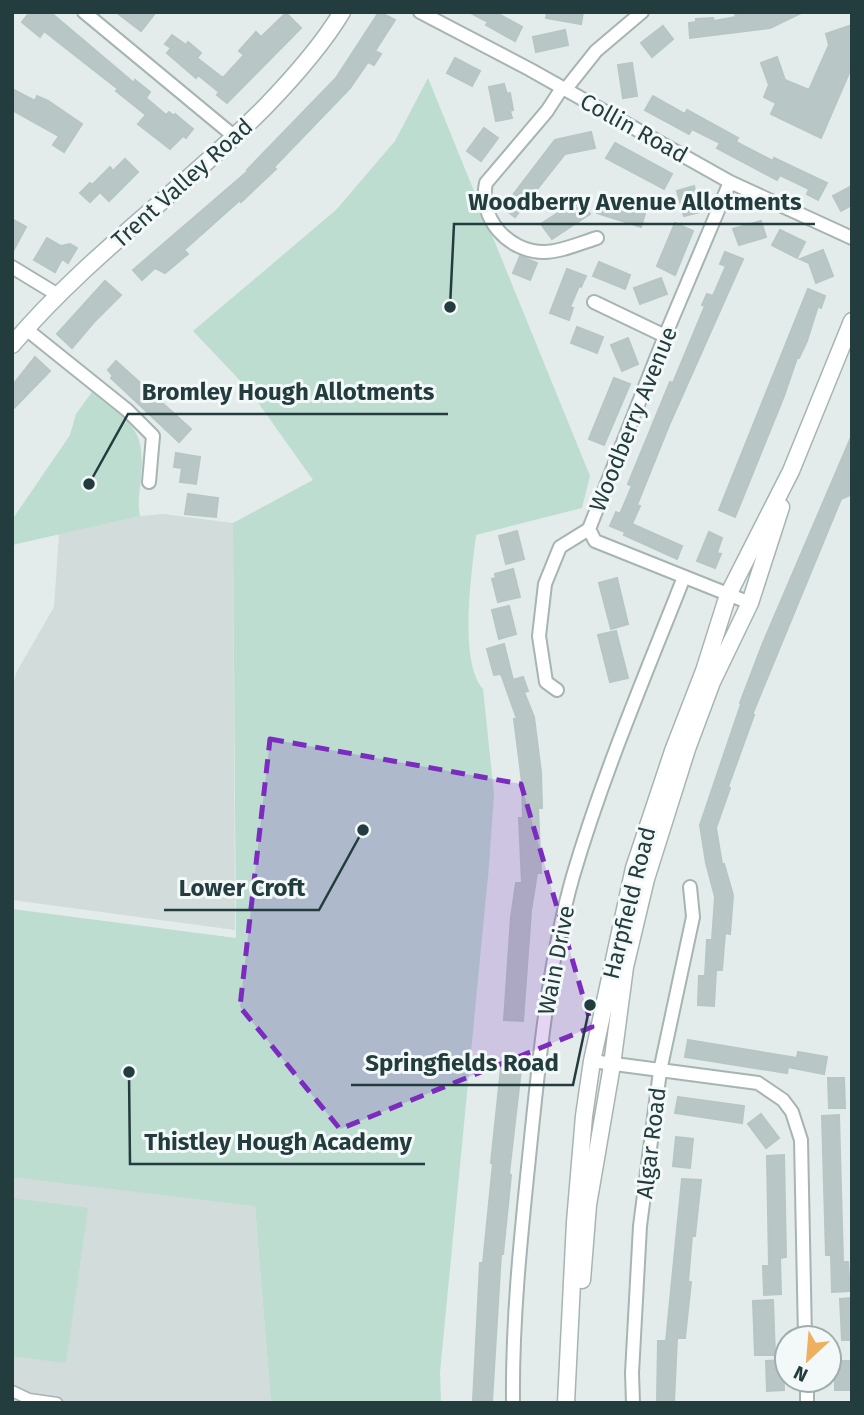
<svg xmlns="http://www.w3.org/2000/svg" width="864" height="1415" font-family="'Fira Sans',sans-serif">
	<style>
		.built { fill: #d1dcdb }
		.green { fill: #bcddd0 }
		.building { fill: #b8c7c5; stroke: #b5c6c4; stroke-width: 2 }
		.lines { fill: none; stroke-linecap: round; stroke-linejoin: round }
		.pedestrian-casing { stroke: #a6b4b3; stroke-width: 13 }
		.minor-casing { stroke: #a6b4b3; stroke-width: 16 }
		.tertiary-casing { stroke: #a6b4b3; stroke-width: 19 }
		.pedestrian { stroke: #fff; stroke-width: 10 }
		.minor { stroke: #fff; stroke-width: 12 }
		.tertiary { stroke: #fff; stroke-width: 16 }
		.marked { fill: #7b2cbf; fill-opacity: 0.2; stroke: #7b2cbf; stroke-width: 5; stroke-dasharray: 14 9; stroke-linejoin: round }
		.labels { text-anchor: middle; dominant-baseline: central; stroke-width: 6; stroke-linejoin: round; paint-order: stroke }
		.street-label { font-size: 23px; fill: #233c3d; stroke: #f3f9f8 }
		.leader { fill: none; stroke: #233c3d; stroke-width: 2.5 }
		.callout-dot { fill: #233c3d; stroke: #f3f9f8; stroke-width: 2.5 }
		.callout-label { font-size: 24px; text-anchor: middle; font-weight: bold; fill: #233c3d; stroke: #f3f9f8; stroke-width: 6; stroke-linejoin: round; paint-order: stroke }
	</style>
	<rect width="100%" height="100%" fill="#e3eceb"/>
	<path class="built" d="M163 514 233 523 235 930 12 900V690L16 673 54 607 59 534 140 516Z
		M12 909 255 1206 271 1403H12Z"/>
	<path class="green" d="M428 78 590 476 582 508 476 535C472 571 458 661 483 689L494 794 489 866 440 1372 441 1403H271L255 1206 12 1177V909L236 938 233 523 313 480 250 391 193 331 336 210 395 141Z
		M92 392C128 423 146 425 141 477 140 490 137 503 140 516L12 545V520L70 435 76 414Z
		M12 1198 88 1208 66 1363 12 1356Z"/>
	<path class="building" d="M30 12H50L134 83 135 80 150 92 146 98 166 115 169 112 174 116 175 114 193 129 186 138 183 136 170 149 138 124 146 115 116 91 118 89 44 31 40 37 22 22Z
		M116 12H156L141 31Z
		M379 12 395 20 375 51 381 54 374 65 368 62 350 88 274 167 276 169 241 202 240 200 184 250 188 254 165 273 155 268 142 280 133 270 248 171 247 170 336 78Z
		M469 12H495L522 27 515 41 486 25 488 22Z
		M547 12H583L581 24 546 18Z
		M750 12H803L770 28 690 38 689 23 696 22V19L713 18 714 21 736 17 735 14Z
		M286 13 301 28 227 103 217 95 219 92 198 75 196 78 167 53 171 48 165 44 172 35 186 45 188 42 201 53 197 58 223 78 244 55 239 51 256 32 261 37Z
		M852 25V66L821 138 771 114 776 103 764 97 769 85 761 63 777 57 785 80 809 90 829 45 826 34Z
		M663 26 673 39 652 57 641 43Z
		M565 30 568 45 536 52 533 37Z
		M455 58 480 71 472 86 447 73Z
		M632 63 637 96 623 98 618 65Z
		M504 84 507 94 510 93 513 110 510 111 512 118 496 121 489 87Z
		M12 89 35 101 37 96 48 101 82 124 64 152 53 145 59 136 12 110Z
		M653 96 685 114 687 110 738 138 736 142 773 161 774 158 827 183 818 200 807 194 809 189 780 175 777 180 717 148 720 143 692 129 689 134 645 110Z
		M484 128 498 138 481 161 467 151Z
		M591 132 595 148 565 154 515 217 503 208 555 140Z
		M615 143 672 174 664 189 606 158Z
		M125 159 138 172 109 201 100 192 90 202 80 193 90 183 95 187 92 185 110 167 113 171Z
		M694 186 700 212 684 216 677 191Z
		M852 186V205L841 211 833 196Z
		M602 197 646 210 641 227 597 213Z
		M579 199 590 214 552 239 541 224Z
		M12 219 26 227 12 253Z
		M761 221 766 237 739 245 733 229Z
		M675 223 693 231 675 275 657 266Z
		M780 230 805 242 797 258 772 245Z
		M47 238 61 246 70 244 77 248 68 263 62 259 55 272 34 260Z
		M823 250 833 276 816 283 809 263 800 259Z
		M725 252 743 259 670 423 637 505 640 506 632 524 682 546 677 559 624 535 625 532 610 526 616 512 620 514 632 486 628 484 670 382 673 383 705 306 702 305 707 294 713 296 726 266 720 264Z
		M520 256 537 263 530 280 513 273Z
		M599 262 630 275 625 289 593 276Z
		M567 269 586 276 581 287 579 286 570 307 573 308 569 320 550 313Z
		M661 278 667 294 640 304 634 288Z
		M105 281 121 295 94 322 72 348 57 334Z
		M808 289 825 296 821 308 818 306 807 341 799 358H797L784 396 735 517 719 510Z
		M577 327 603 337 597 353 571 343Z
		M628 338 638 364 622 371 611 345Z
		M35 357 50 371 12 410V386Z
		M116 361 191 429 179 442 111 378 113 376 108 370Z
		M614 378 630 384 604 445 589 439Z
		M852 435V474L849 481 852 490 850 495 841 499 752 715H754L728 787 730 788 716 828 722 864H724L733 895 730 934 725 933 722 970H716L714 1006 698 1005 699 976H705L707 940H712L715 897 706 863 700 825 741 704 740 703 763 643Z
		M176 453 200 457 196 484 180 482 182 468 174 467Z
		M188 494 218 498 216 517 185 514Z
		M517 531 524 559 506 564 499 536Z
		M709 532 722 538 717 553 721 554 715 568 697 561Z
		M513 569 520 597 498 602 492 579 496 578 495 574Z
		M617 578 628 624 611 629 599 583Z
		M509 606 516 634 499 639 492 610Z
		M616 631 628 678 610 682 598 635Z
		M504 644 513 680 523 677 528 691 524 692 534 717 541 772 542 808H538L541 873H537L531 911 523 1021 504 1020 511 917 516 883H522L519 818H523L522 782 514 719H517L501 674 494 675 487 649Z
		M688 1040 797 1058 798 1052 827 1057 824 1074 788 1067 787 1073 685 1057Z
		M502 1058 522 1061 509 1174 511 1175 503 1254H501L492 1402 473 1401 480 1263H483L493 1163H491Z
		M828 1078H844L845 1108H829Z
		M678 1097 744 1106 742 1123 675 1113Z
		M761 1114 779 1138 766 1148 748 1124Z
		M839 1115 843 1262H848L850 1291 832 1292 831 1255H826L822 1116Z
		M676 1137 693 1139 690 1168 673 1166Z
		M784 1155 786 1257 780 1258 781 1294 764 1295 763 1266H769L767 1156Z
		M682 1179 701 1180 695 1236H692L688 1282H691L685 1338H677L674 1403H657L658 1341H666Z
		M852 1298V1340H842L840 1299Z
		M773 1300 775 1355H755L753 1301Z
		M783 1360 784 1390 767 1391 766 1361Z
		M835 1361H852V1390H835Z"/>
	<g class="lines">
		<g class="pedestrian-casing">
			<path id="pedestrian" d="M12 1391 29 1399 57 1403"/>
		</g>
		<g class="minor-casing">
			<path id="minor" d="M84 12 235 137
				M420 12 529 69 730 182 852 238
				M562 88 547 111 486 183C478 218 508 252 544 252 561 252 580 243 597 238
				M565 90 596 51 642 12
				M730 182 665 336 589 529 595 541 750 603
				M12 267 58 295
				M594 302 665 336
				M26 329 127 410 153 436 149 482
				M557 690 546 682 539 636 545 584 560 547 589 529
				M592 1061 758 1083 783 1100 792 1112 801 1140 805 1338
				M807 1380V1403
				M513 1403C512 1314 522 1226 531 1138 540 1051 549 961 573 876 603 774 645 676 684 577
				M633 1403 632 1373 640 1226 660 1071 693 917 690 887"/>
		</g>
		<g class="tertiary-casing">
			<path id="tertiary" d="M12 345C87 256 184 189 265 107 293 78 321 47 342 12
				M582 1280 588 1205 612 1065 625 967 646 879 687 749 712 682 750 603 781 507
				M566 1403 575 1222 584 1116 592 1061 634 868 673 751 704 671 728 595 791 471 852 321"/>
		</g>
		<use href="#pedestrian" class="pedestrian"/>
		<use href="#minor" class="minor"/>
		<use href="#tertiary" class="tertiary"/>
	</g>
	<path class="marked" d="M270 739 521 784 592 1027 340 1129 240 1007Z"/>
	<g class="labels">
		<g class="street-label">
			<text transform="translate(634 128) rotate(29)">Collin Road</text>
			<text transform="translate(182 183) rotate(-42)">Trent Valley Road</text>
			<text transform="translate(633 419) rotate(-68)">Woodberry Avenue</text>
			<text transform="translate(629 903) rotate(-76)">Harpfield Road</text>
			<text transform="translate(556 960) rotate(-79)">Wain Drive</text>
			<text transform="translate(651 1143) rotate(-83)">Algar Road</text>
		</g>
	</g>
	<path class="leader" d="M450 307L454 224H815M89 484L128 414H448M363 830L319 910H164M590 1005L573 1085H351M129 1072L130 1164H425"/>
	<g class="callout-dot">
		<circle cx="450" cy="307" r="7"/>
		<circle cx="89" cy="484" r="7"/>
		<circle cx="363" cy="830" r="7"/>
		<circle cx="590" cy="1005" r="7"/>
		<circle cx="129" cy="1072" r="7"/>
	</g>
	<g class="callout-label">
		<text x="635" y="210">Woodberry Avenue Allotments</text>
		<text x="288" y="400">Bromley Hough Allotments</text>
		<text x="242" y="896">Lower Croft</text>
		<text x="462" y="1071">Springfields Road</text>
		<text x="278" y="1150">Thistley Hough Academy</text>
	</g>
	<rect width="864" height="1415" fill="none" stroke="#233c3d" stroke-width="28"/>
	<g transform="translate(808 1359) rotate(206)"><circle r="33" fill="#f3f9f8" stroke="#a0adad" stroke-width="2"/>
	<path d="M0-5L12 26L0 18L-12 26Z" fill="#eeb05f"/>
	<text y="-10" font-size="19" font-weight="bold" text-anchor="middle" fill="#233c3d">N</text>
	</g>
</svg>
